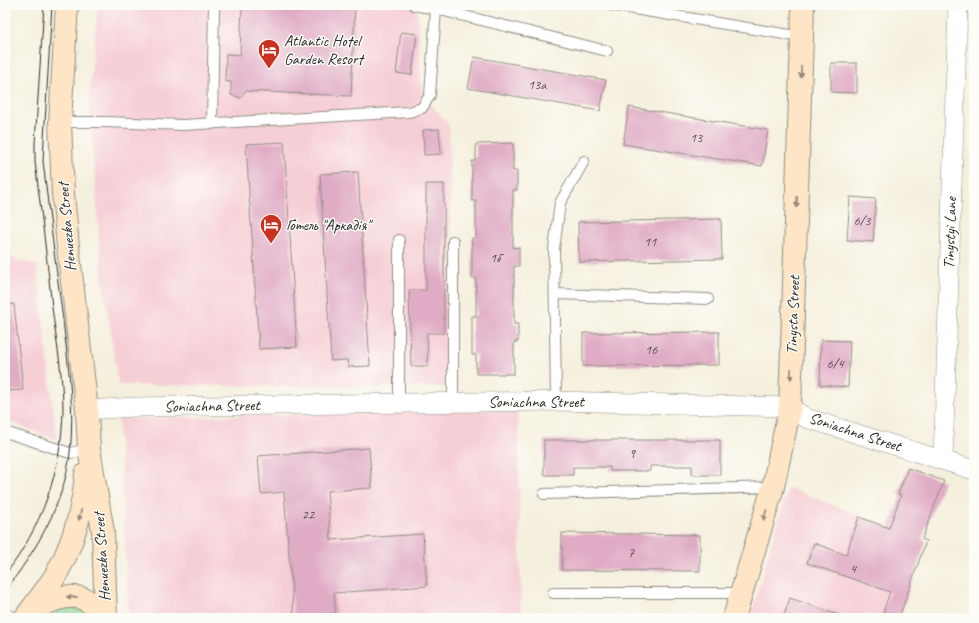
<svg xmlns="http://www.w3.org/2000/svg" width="979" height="623" font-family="Caveat,sans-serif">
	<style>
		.built { fill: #f6cfd6 }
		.grass { fill: url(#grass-tufts); stroke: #587e5d }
		.building { fill: #e0abc5 }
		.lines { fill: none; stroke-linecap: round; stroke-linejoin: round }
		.lane-casing { stroke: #908e84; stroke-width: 12 }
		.street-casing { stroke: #908e84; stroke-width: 20 }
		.secondary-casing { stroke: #908e84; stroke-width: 24 }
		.lane { stroke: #fff; stroke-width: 10 }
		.street { stroke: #fff; stroke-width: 19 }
		.secondary { stroke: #fde5c5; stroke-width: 22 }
		.tram { stroke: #2b2b2b; stroke-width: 1 }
		.oneway { fill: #948878 }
		.labels { text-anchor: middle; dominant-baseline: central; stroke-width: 3; stroke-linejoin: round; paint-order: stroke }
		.number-label { font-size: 14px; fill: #584b52 }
		.poi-label { font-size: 16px; fill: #2b2b2b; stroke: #fdfcf7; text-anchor: start }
		.street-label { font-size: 16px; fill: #2b2b2b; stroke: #fdfcf7 }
	</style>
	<defs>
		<pattern id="grass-tufts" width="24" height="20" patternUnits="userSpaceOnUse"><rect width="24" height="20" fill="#84d18f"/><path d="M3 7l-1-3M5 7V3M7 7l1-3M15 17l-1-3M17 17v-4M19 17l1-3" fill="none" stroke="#6caa75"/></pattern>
	</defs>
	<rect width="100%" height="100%" fill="#fdfcf7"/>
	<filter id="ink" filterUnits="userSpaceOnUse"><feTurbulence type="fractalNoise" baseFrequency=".025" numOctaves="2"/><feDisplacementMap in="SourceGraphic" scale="8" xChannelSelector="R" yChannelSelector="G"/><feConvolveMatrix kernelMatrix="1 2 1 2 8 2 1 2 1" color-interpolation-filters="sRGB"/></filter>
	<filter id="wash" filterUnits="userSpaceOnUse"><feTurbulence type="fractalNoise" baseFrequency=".012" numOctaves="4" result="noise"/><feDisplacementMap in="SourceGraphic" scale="16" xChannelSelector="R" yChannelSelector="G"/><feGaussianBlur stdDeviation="0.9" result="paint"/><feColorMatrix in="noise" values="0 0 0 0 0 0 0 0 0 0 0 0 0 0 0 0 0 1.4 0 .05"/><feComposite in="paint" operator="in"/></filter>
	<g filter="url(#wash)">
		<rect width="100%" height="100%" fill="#f5f0de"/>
		<path class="built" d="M98 5H417L422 93 449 125 453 355 446 387 118 385 101 263 89 97Z
			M5 256 37 265 57 440 5 420Z
			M518 409 521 618H129L118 419Z
			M788 488 926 541 899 618H750Z"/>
		<path class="grass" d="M75 606 92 618H50L62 607Z"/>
		<g id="blocks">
			<path class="building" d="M242 5H323L355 7 351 96 245 91 241 98 231 95V82L225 81 226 54 240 55Z
				M401 32 417 34 412 75 396 73Z
				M474 57 606 80 600 111 468 88Z
				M831 63H857V93L831 92Z
				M629 107 768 130 762 166 623 144Z
				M439 129 441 154 424 155 423 130Z
				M284 142 297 347 259 349 246 144Z
				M513 143V171H517V190H513V248L519 247V266H514V324H518V342H514V374H476V355H472V316H476V278H472V238H476V201H472V161H476V144Z
				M358 172 370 366 348 367 347 360 331 361 320 174Z
				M426 184H444V333H427L428 366H411L409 290H426Z
				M850 197 876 199 873 242 847 240Z
				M721 219 722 259 579 262 578 222Z
				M14 304 23 390 5 391V305Z
				M719 332V365L583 366V333Z
				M821 340 850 341 848 387 820 385Z
				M544 440H720V475H692V466H650V471H610V467H573V475H544Z
				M369 448 372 488 327 491 331 540 423 534 427 586 334 593 336 618H294L284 492 261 494 258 456Z
				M908 468 944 481 922 539 926 541 899 618H881L890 592 807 563 814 543 846 555 859 517 889 528 901 495 898 494Z
				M562 533 700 535V571L562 570Z
				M790 598 842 616V618H783Z"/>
		</g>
	</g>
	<g filter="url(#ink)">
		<use href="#blocks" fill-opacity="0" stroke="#908e84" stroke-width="1"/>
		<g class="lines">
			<g class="lane-casing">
				<path id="lane" d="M414 5 436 9 607 51
					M610 5 802 37
					M60 122H106L183 125 409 112 422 108 430 95 436 9
					M212 124 214 5
					M399 240V404
					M453 241V403
					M555 294 708 299
					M556 401 554 249 560 203 584 161
					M5 432 70 453 89 449
					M544 494 773 487
					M553 593H741
					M5 612 14 618"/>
			</g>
			<g class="street-casing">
				<path id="street" d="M87 410 135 407 556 401 790 407 806 418 974 470
					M943 460 958 5"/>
			</g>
			<g class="secondary-casing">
				<path id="secondary" d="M67 5 60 122 63 193 68 247 87 410 89 449 103 532 106 618
					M32 610C57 597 86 585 102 618
					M25 618C36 603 48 588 57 573 74 542 83 508 86 474
					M734 618 773 487 790 407 803 5"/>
			</g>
			<use href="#lane" class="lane"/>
			<use href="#street" class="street"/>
			<use href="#secondary" class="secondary"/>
			<path class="tram" d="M5 575C42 527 62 470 63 409 63 375 56 340 52 307 47 259 41 210 35 162V143L44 5
				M5 591C36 550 64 505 70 453 75 408 68 364 63 320 56 267 49 214 43 161L44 139 52 5"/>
		</g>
		<defs><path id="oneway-solid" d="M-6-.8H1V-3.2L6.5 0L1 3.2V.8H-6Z"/></defs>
		<g class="oneway">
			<use href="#oneway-solid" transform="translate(801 72) rotate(92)"/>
			<use href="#oneway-solid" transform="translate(797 202) rotate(92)"/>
			<use href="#oneway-solid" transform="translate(791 374) rotate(92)"/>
			<use href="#oneway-solid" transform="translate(80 515) rotate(103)"/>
			<use href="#oneway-solid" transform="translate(765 515) rotate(107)"/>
			<use href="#oneway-solid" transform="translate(72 597) rotate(-177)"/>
		</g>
	</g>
	<defs>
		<g id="hotel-pin" transform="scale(1.15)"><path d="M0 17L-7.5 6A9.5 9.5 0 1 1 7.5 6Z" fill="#c8321e" stroke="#fdfcf7"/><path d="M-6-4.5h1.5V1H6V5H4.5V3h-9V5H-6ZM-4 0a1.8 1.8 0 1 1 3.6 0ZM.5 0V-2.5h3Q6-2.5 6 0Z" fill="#fff"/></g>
	</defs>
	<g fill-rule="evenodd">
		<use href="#hotel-pin" x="269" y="50"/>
		<use href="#hotel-pin" x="271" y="225"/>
	</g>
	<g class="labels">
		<g class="number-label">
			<text x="537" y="84">13а</text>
			<text x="696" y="137">13</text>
			<text x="862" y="220">6/3</text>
			<text x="650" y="241">11</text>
			<text x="495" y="257">1б</text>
			<text x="651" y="349">16</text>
			<text x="835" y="363">6/4</text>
			<text x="632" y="453">9</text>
			<text x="308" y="514">22</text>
			<text x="631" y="552">7</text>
			<text x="853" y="568">4</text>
		</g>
		<g class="poi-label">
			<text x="284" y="41">Atlantic Hotel<tspan x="284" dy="18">Garden Resort</tspan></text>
			<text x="286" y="225">Готель "Аркадія"</text>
		</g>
		<g class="street-label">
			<text transform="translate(67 227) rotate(-95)">Henuezka Street</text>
			<text transform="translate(950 233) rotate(-88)">Tinystyi Lane</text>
			<text transform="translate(793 315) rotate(-88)">Tinysta Street</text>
			<text x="536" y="402">Soniachna Street</text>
			<text transform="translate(212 406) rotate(-1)">Soniachna Street</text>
			<text transform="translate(855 432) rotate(18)">Soniachna Street</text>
			<text transform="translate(102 557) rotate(-94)">Henuezka Street</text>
		</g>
	</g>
	<rect width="979" height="623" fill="none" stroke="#fdfcf7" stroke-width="20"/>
</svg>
